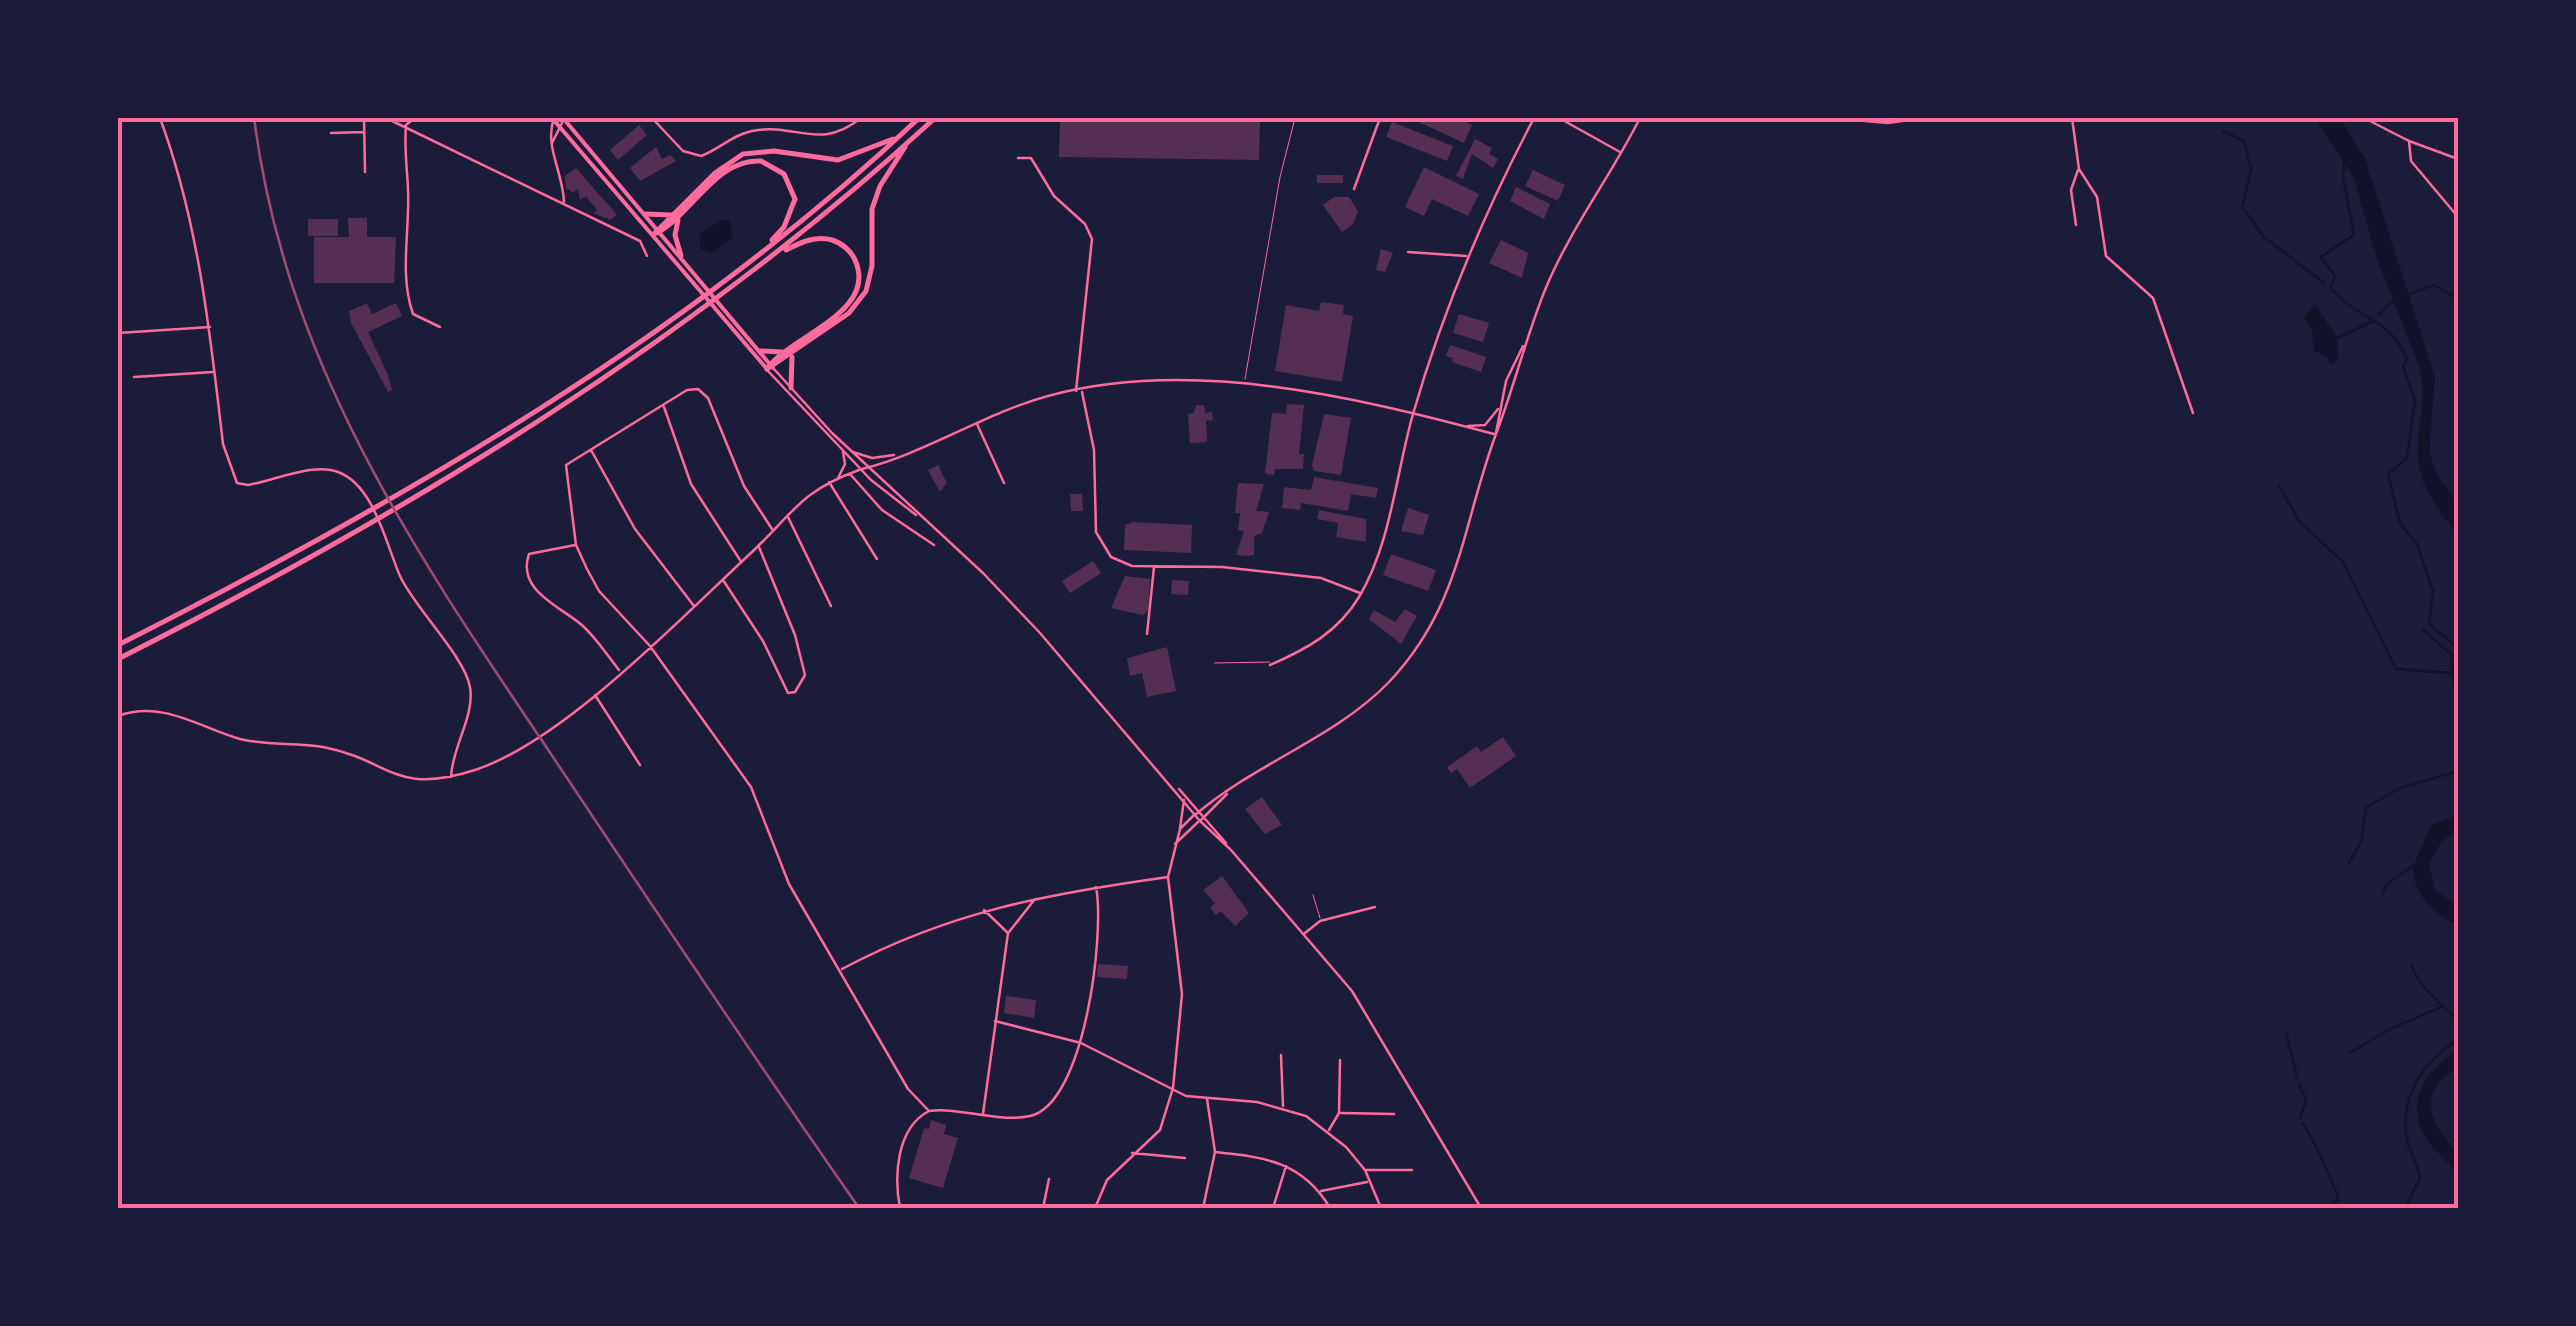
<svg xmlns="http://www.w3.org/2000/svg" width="2576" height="1326" font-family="'PT Sans',sans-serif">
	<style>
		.water { fill: #12122b }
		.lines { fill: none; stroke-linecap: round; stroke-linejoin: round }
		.stream { stroke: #12122b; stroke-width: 2.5 }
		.building { fill: #542f53 }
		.path { stroke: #ff6b9d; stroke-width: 1 }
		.service { stroke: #ff6b9d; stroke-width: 1 }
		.minor { stroke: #ff6b9d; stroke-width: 2.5 }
		.tertiary { stroke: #ff6b9d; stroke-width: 2.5 }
		.secondary { stroke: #ff6b9d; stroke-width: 2.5 }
		.primary { stroke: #ff6b9d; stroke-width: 4 }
		.motorway { stroke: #ff6b9d; stroke-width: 5 }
		.rail { stroke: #a44b75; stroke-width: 2.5 }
		.neatline { fill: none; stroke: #ff6b9d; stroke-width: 4 }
	</style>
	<rect width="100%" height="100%" fill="#1b1b3a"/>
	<path class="water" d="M2315 118H2340L2365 159 2435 377 2429 453 2438 476 2458 502V535C2437 510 2415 480 2418 444 2420 417 2427 393 2419 366L2376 256 2354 178Z
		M721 220 730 221 733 238 713 252 700 250V234Z
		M2315 304 2337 338 2338 360 2331 365 2326 356 2314 351 2312 329 2304 317Z
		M2458 814V829L2441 842 2429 864 2435 890 2458 906V925C2434 915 2414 896 2413 867L2431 825Z
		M2458 1050V1067C2415 1095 2429 1121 2458 1153V1176C2450 1163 2437 1154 2428 1141 2402 1104 2426 1070 2458 1050Z"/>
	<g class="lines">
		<path class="stream" d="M2223 131 2244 141 2251 169 2242 208
			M2344 173V160
			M2245 211 2264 237 2324 283
			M2331 287 2335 276 2321 257 2354 235 2343 176
			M2333 290C2359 321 2389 316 2407 359L2403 367 2415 400 2407 458 2388 474 2400 523 2417 544 2433 591 2429 624 2458 648
			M2406 295 2434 285 2458 299
			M2378 315 2395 299
			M2337 338 2373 321
			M2278 484 2299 521 2343 562 2396 669 2451 673
			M2423 630 2451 654 2458 714
			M2349 863 2361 842 2366 808 2400 788 2458 771
			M2382 894 2387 884 2414 865
			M2456 955 2458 958
			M2412 965C2417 986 2443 1006 2458 1020
			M2286 1032 2297 1077
			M2350 1053 2390 1029 2441 1007
			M2299 1084 2306 1101 2300 1118
			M2302 1123C2309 1129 2337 1190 2338 1199L2330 1208
			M2405 1208 2420 1178C2418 1164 2410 1152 2407 1140 2399 1095 2424 1062 2458 1039"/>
	</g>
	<path class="building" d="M1060 118H1260L1259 160 1059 157Z
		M1410 118H1457L1472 125 1464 143Z
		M1392 122 1453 146 1447 161 1386 137Z
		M639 125 647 135 618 160 610 150Z
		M1475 139 1492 148 1489 154 1498 159 1493 168 1472 154 1463 179 1456 176Z
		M656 147 662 159 670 155 676 161 640 181 630 168Z
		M1424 167 1479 194 1468 216 1432 199 1424 216 1405 207Z
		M576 168 617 215 610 220 593 213 597 210 586 196 580 200 578 189 573 193 566 188 565 176Z
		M1533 170 1565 185 1558 201 1525 186Z
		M1317 175H1343V183H1317Z
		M1516 187 1550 204 1544 219 1510 201Z
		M1334 197H1349L1358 211 1353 224 1342 232 1323 205Z
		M348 218H367V237H396L394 283H314V237H349Z
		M308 219H338V236H308Z
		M1501 240 1528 253 1522 278 1489 263Z
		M1381 249 1393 253 1385 272 1376 270Z
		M1321 302 1344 305 1343 314 1353 316 1342 382 1275 371 1286 305 1319 311Z
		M367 303 372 314 396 303 402 316 368 332 388 375 392 390 388 392 351 323 349 311Z
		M1459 314 1489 323 1483 342 1453 333Z
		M1450 345 1486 357 1481 372 1452 362 1453 358 1446 356Z
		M1287 404 1304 405 1299 454H1304L1303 469H1275L1274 475 1265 474 1272 413 1286 414Z
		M1196 405H1204L1205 413 1212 412 1213 420 1206 421 1207 442 1190 443 1188 414 1194 413Z
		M1324 414 1351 418 1341 475 1314 471 1312 465Z
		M938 465 947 483 940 492 928 470Z
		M1314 477 1378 488 1376 498 1351 494 1348 511 1301 503 1300 510 1282 508 1284 487 1311 490Z
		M1238 483 1264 484 1256 511 1269 512 1262 533 1254 536V555L1248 556 1236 555 1244 531 1238 530 1240 513H1235Z
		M1070 494H1082L1083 511H1071Z
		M1408 508 1429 515 1423 535 1401 531Z
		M1319 510 1366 519V542L1336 537 1338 523 1317 519Z
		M1133 522 1192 525 1191 553 1124 550 1125 525Z
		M1391 554 1436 570 1428 591 1383 575Z
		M1093 561 1101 573 1070 593 1062 581Z
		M1125 576 1150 579 1148 610 1143 615 1111 608Z
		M1172 580 1189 581 1188 595 1171 594Z
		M1405 609 1417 616 1401 644 1369 619 1374 610 1395 622Z
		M1167 647 1176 691 1147 697 1142 673 1130 676 1127 658Z
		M1503 737 1516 756 1470 788 1457 769 1451 773 1447 767 1477 746 1481 752Z
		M1262 797 1282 825 1265 834 1245 809Z
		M1222 876 1249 913 1235 926 1221 911 1216 915 1210 908 1215 903 1203 890Z
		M1098 964 1128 966 1127 979 1097 977Z
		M1006 996 1036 1000 1034 1018 1004 1013Z
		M931 1120 946 1125 944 1134 958 1138 943 1188 909 1178 924 1128 929 1129Z"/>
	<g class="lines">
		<path class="path" d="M1245 379 1280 177 1295 118"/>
		<path class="service" d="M1215 663 1270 662
			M1313 895 1320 918
			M704 1207 715 1208"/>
		<path class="minor" d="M160 118C199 224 210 333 223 444L237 483 248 485C273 481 314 462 338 472 374 485 386 544 400 576 414 607 465 657 470 687 475 716 452 747 451 777
			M364 118 365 172
			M386 118 640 241 647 256
			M415 118 406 125C404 147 407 167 408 189 410 231 399 274 413 314L440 327
			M554 118C544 146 563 172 564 202
			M652 118 683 151 701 156C720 149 732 135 752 131 797 122 818 152 861 118
			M1559 118 1620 152
			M2072 118 2079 169 2097 197 2106 256 2153 298 2193 413
			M331 133 364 132
			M2409 141 2411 161 2458 217
			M552 143 564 119
			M1018 158H1031L1054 196 1085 224 1092 239 1076 391
			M1354 189 1380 118
			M2076 225 2071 190 2078 170
			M1408 252 1466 256
			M118 333 210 327
			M134 377 213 372
			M1082 392 1094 450 1096 532 1111 557 1132 566 1222 567 1321 578 1360 593
			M664 407 691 484 740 560
			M977 424 1004 483
			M591 450 635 529 694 606
			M850 474 882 510 934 545
			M838 478 845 464 843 452
			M829 482 877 559
			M788 517 831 606
			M772 529 744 486 708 398 698 389 687 390 566 465 576 545 587 569 599 591 650 646 751 787 789 884 908 1089 929 1111C962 1107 997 1123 1030 1116 1085 1104 1105 933 1096 887
			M575 545 529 554C516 591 562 607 583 626 597 639 607 655 619 670
			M723 580 763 641 788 693 795 692 805 675 795 635 759 547
			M1147 634 1154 567
			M1270 665C1307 649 1338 632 1359 597 1391 544 1396 473 1413 414 1443 310 1484 213 1534 118
			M595 695 640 765
			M118 716C162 700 199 727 240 739 267 746 296 742 323 747 391 760 393 796 475 770 564 741 683 616 753 551 794 512 801 491 859 470
			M1180 828 1184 800
			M1175 844 1198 822
			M1009 932 1035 899
			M1305 933 1320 921 1375 907
			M842 969C951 911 1047 894 1168 877
			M995 1021 1081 1043 1186 1096 1257 1102 1306 1116 1346 1147 1365 1170 1381 1208
			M1281 1055 1283 1106
			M1341 1113 1394 1114
			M983 1114 1008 933 984 910
			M1329 1130 1339 1113 1340 1060
			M1215 1152C1265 1157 1303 1162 1330 1208
			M1132 1153 1185 1158
			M1366 1170H1412
			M1321 1191 1367 1182
			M900 1208C894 1177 896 1128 929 1111
			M1043 1208 1049 1179
			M1095 1208 1107 1180 1160 1130 1173 1088 1182 994 1168 877 1180 829 1193 816
			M1203 1208 1215 1152 1207 1099
			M1273 1208 1286 1166"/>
		<path class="tertiary" d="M2364 118 2409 141 2458 159
			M1468 426 1485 425 1498 409
			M853 452 872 458 894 455
			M862 469C924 454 985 413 1048 396 1191 357 1355 397 1494 434"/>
		<path class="secondary" d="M1831 118 1888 123 1923 118
			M774 369 832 433 983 573 1040 633 1200 821 1230 849
			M768 371 871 480 916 515
			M1496 433 1506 381 1523 346
			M1179 789 1226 843
			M1195 815C1255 763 1334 739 1389 682 1461 606 1462 525 1496 434 1514 387 1526 337 1545 290 1570 229 1611 176 1640 118
			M1201 820 1227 794
			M1231 850 1352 991 1481 1208"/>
		<path class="primary" d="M552 118 767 369
			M563 118 773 368"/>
		<path class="motorway" d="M645 214 671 215
			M678 220 675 235 681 256
			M657 233C693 213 716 158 761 161L784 174 795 199 784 227 772 240
			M654 234 715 173 743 154 774 151 838 160 893 139
			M760 351 782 352
			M767 369 849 313 866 291 872 266V209L880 186 905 147
			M767 369C789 336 879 313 855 260 851 251 842 243 832 240 815 235 800 243 786 250
			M791 388 792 357
			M118 645C401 502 687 337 919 118
			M118 659C411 511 693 340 935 118"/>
		<path class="rail" d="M254 118C287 372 422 562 561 769 659 916 758 1063 859 1208"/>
	</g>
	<rect width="2576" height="1326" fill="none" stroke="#1b1b3a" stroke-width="240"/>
	<rect x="120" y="120" width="2336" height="1086" class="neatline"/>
</svg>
